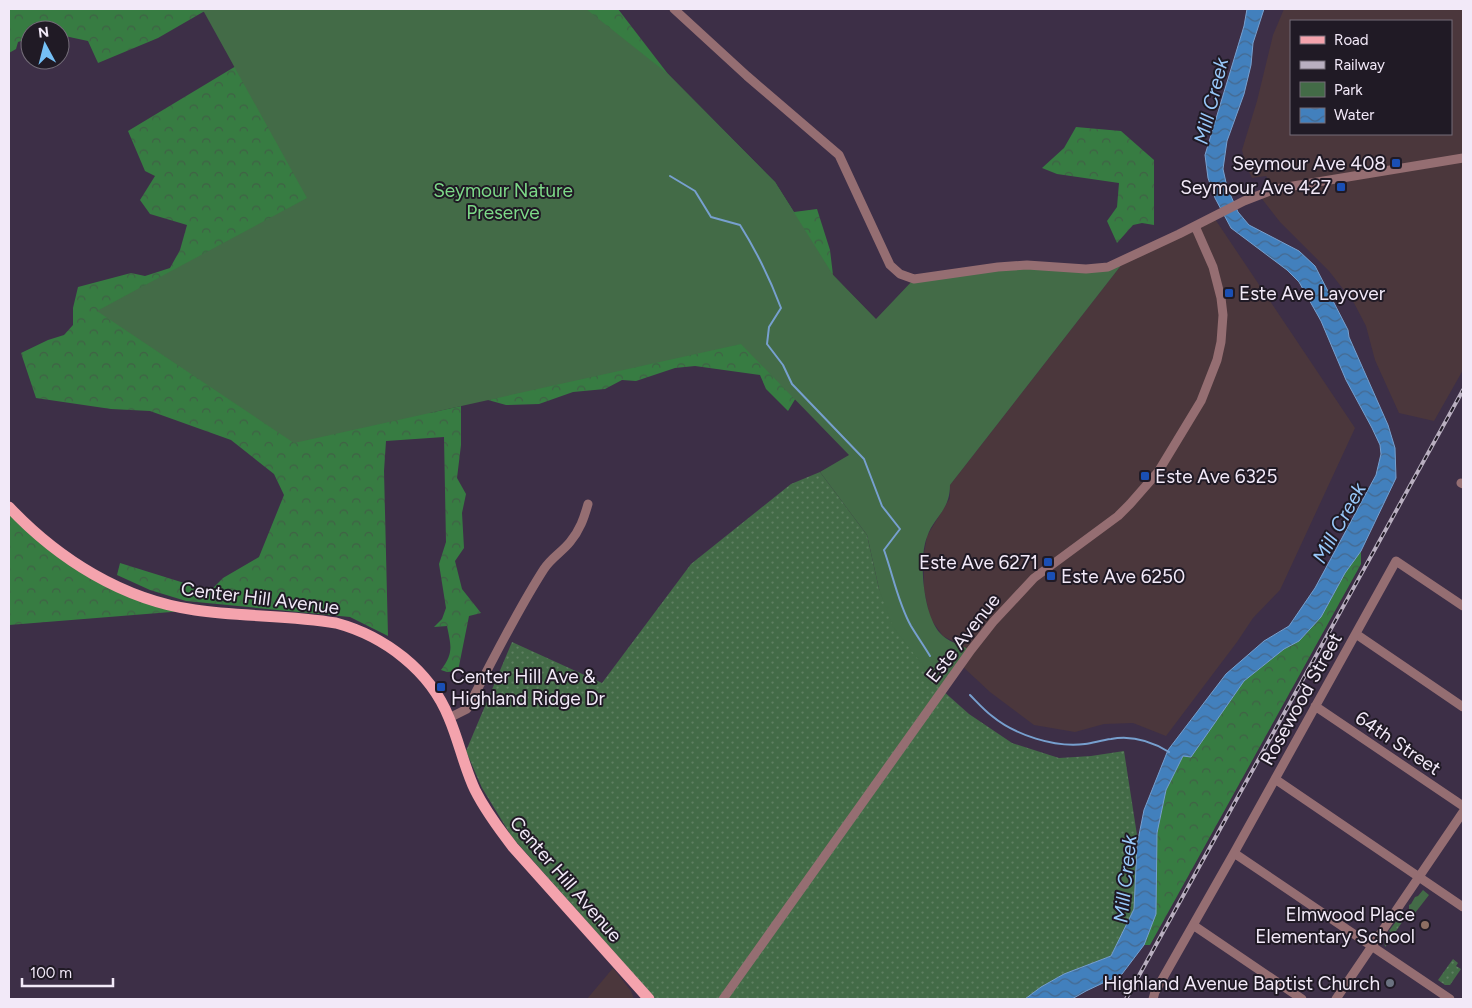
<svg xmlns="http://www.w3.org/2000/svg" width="1472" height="1008" font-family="Figtree,sans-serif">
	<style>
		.industrial { fill: #4b373c; fill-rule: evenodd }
		.grass { fill: url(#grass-dots) }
		.forest { fill: url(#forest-crowns) }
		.park { fill: #436b47 }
		.water { fill: url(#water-waves); stroke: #77a0cf }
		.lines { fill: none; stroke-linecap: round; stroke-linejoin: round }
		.stream { stroke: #77a0cf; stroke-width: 2 }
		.minor { stroke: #956e72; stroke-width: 9 }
		.major { stroke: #f4a3ad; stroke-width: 11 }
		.rail-casing { stroke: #b9afc0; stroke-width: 4 }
		.rail { stroke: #201a25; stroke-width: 2; stroke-dasharray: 5.5; stroke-linecap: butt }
		.transit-dot { fill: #1a4fb4; stroke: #201a25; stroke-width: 2 }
		.education-dot { fill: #8d6e63; stroke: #201a25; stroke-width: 2 }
		.worship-dot { fill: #6b7280; stroke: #201a25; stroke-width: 2 }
		.labels { text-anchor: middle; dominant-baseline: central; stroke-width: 4; stroke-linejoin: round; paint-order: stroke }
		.poi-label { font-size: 19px; fill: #f2e9f8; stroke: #201a25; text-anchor: end }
		.park-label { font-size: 19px; fill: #7dd988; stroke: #201a25 }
		.street-label { font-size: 19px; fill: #f2e9f8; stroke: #201a25 }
		.water-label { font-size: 20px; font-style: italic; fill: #99c9fa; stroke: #201a25 }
	</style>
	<defs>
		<pattern id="grass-dots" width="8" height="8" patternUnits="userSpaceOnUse" patternTransform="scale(1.25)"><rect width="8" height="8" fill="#436b47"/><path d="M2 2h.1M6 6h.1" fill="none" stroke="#5f8062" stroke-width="1.8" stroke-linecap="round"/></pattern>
		<pattern id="forest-crowns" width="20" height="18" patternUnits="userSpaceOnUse" patternTransform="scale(1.25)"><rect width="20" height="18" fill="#377c42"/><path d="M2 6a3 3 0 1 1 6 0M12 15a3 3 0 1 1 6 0" fill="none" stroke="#406146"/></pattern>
		<pattern id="water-waves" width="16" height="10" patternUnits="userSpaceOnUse" patternTransform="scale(1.25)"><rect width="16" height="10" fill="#4280bd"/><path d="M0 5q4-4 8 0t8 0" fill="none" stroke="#45698f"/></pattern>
	</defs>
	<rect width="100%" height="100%" fill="#3d2f47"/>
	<path class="industrial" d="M1284 9H1463V370L1434 421 1399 413 1375 360 1366 326 1354 303 1329 271 1280 222 1259 195 1275 189 1266 176 1252 178 1246 166 1242 150 1257 101 1273 35ZM1291 21H1451V134H1291Z
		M1213 216 1355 428 1280 590 1253 618 1237 642 1166 736 1133 723 1104 724 1075 732 1034 725 990 692 961 665V645L943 636 930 618 924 589V554L927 536 950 498V485L1126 259Z
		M613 968 631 991 634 999H587Z"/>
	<path class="grass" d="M820 472 867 535 879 589 942 690 969 714 1012 743 1059 758 1091 756 1124 751 1137 835 1134 909 1111 956 1064 974 1041 987 1025 999H656L512 837 482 788 466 751 512 642 602 683 691 564 791 484Z
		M1403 912 1407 915 1385 947 1384 939 1387 935 1389 937 1392 933 1389 931Z
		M1453 959 1458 963 1456 966 1461 969 1450 985H1445L1438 980Z"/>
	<path class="forest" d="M9 9H207L203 12 158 38 98 63 88 41 60 35V30H30V38L18 42 16 49 9 53Z
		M331 9H618L668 74 775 182 794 212 817 209 830 250 833 275 876 320 809 376 788 411 766 389 760 375 695 366 675 368 636 381 622 380 605 389 573 392 539 404 506 405 488 400 475 389 429 413 461 406V445L457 478 466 494 462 513 464 548 455 561 462 589 481 613 469 616 458 671 447 672 441 670C454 653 451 646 447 626L434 627 442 619 446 608 439 564 446 542 444 437 386 441 384 471 388 636 350 617 186 601 150 590 117 575 120 563 210 591 223 578 259 557 284 495 274 474 231 440 150 411 111 409 36 398 21 353 48 340 64 335 73 325V308L78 287 131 273 145 276 170 268 180 250 187 225 150 214 140 200 155 176 145 171 128 131Z
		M1076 127 1121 131 1154 160V225L1142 223 1133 225 1117 243 1107 221 1117 207 1119 183 1057 174 1042 168 1064 148Z
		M9 507 97 577 196 610 9 625Z
		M1361 551V564L1150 945H1144L1156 914 1157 833 1166 790 1183 756 1191 757 1244 681 1284 649 1299 641 1321 617 1345 573Z"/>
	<path class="park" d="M197 9H586L668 74 775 182 833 275 876 319 914 279 998 267 1086 269 1126 259 950 485C950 511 934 516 927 537 918 559 923 620 943 636 950 642 962 646 971 650L942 690 893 627 879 589 867 535 820 472 849 455 741 344 294 443 97 311 307 198 204 12Z
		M1423 890 1429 895 1415 913 1409 909V905L1411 904 1415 897 1418 896Z"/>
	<path class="water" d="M1247 9H1264L1253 43 1251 65 1244 94 1227 141 1223 169 1227 187 1238 212 1249 225 1299 251 1315 266 1348 330 1349 337 1388 425 1395 448 1396 478 1361 551 1345 573 1321 617 1299 641 1284 649 1244 681 1191 757 1183 756 1166 790 1157 833 1156 914 1144 945 1122 974 1086 991 1072 999H1025L1041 987 1064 974 1111 956 1134 909 1137 845 1144 810 1168 750 1226 674 1264 641 1289 626 1315 588 1376 475 1381 454 1380 445 1372 428 1346 380 1321 321 1299 282 1287 270 1231 228 1215 198 1208 178 1205 155 1244 26Z"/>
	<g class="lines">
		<path class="stream" d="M670 176 695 191 711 217 740 225C757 252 770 279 781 308L769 327 767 344 783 365 792 384 864 459 882 506 900 529 884 550C893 575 898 603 911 626 917 636 924 646 930 656
			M970 695C977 702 984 710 992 716 1015 735 1055 748 1085 744 1093 743 1102 740 1111 739 1132 735 1151 741 1169 752"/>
		<path class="minor" d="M674 9 747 76 839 155 890 265 900 274 914 279 998 267 1027 265 1086 269 1108 267 1179 234 1244 201 1275 189 1463 158
			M1461 483 1463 484
			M1356 634 1463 707
			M1315 706 1463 806
			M449 718 467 709C492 662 515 614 544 569 551 558 562 552 570 542 580 530 584 518 588 504
			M1275 779 1463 907
			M1234 853 1450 999
			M1193 925 1302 999
			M723 999 971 650 993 622 1034 578 1118 516 1130 504 1158 472 1201 401 1217 360 1221 342 1223 315 1221 298 1213 267 1195 226
			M1153 999 1155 992 1234 853 1396 561 1463 606
			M1336 999 1463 812"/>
		<path class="major" d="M9 507C58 559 123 600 195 610 242 617 290 615 336 623 384 636 430 670 449 718 459 741 464 767 475 790 485 810 499 829 513 847L649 999"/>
		<g class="rail-casing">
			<path id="rail" d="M1126 999 1463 390"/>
		</g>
		<use href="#rail" class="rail"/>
	</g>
	<g class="transit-dot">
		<rect x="1391" y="158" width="10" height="10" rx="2.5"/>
		<rect x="1336" y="182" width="10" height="10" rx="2.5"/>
		<rect x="1224" y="288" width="10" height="10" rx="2.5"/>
		<rect x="1140" y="471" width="10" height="10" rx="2.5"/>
		<rect x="1043" y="557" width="10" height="10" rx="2.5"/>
		<rect x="1046" y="571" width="10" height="10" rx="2.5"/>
		<rect x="436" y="682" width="10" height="10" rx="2.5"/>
	</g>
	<circle class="education-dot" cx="1425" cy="925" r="5"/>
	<circle class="worship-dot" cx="1390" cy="983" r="5"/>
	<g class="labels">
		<g class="poi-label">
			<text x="1386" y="163">Seymour Ave 408</text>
			<text x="1331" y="187">Seymour Ave 427</text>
			<text x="1239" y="293" text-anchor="start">Este Ave Layover</text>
			<text x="1155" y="476" text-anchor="start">Este Ave 6325</text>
			<text x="1038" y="562">Este Ave 6271</text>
			<text x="1061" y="576" text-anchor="start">Este Ave 6250</text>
			<text x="451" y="676" text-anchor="start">Center Hill Ave &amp;<tspan x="451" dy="22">Highland Ridge Dr</tspan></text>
			<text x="1415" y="914">Elmwood Place<tspan x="1415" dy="22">Elementary School</tspan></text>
			<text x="1380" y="983">Highland Avenue Baptist Church</text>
		</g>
		<g class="park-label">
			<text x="503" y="190">Seymour Nature<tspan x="503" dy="22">Preserve</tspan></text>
		</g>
		<g class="street-label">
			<text transform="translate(260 598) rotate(7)">Center Hill Avenue</text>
			<text transform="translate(963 638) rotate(-52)">Este Avenue</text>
			<text transform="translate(1301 699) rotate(-61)">Rosewood Street</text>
			<text transform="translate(1398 743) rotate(34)">64th Street</text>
			<text transform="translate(566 879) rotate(49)">Center Hill Avenue</text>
		</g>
		<g class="water-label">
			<text transform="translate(1211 101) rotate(-76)">Mill Creek</text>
			<text transform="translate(1339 523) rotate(-61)">Mill Creek</text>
			<text transform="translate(1125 879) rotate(-84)">Mill Creek</text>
		</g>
	</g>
	<rect width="1472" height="1008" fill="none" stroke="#f2e9f8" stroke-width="20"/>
	<rect x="1290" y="20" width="162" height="115" fill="#201a25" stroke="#746d79"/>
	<rect x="1300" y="36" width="25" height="8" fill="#f4a3ad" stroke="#746d79"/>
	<text x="1334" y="45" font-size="15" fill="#f2e9f8">Road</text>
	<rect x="1300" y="61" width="25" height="8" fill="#b9afc0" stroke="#746d79"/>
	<text x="1334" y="70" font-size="15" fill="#f2e9f8">Railway</text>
	<rect x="1300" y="82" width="25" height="15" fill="#436b47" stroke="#746d79"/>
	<text x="1334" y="95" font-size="15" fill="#f2e9f8">Park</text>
	<rect x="1300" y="108" width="25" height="15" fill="url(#water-waves)" stroke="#746d79"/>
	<text x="1334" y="120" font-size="15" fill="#f2e9f8">Water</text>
	<g transform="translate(45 45) rotate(353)"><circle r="24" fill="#201a25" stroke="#746d79"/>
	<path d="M0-4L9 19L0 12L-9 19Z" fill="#75c0f6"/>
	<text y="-8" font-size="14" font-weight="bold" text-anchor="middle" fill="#f2e9f8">N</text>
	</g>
	<path d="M22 978v8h91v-8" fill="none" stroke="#f2e9f8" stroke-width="2.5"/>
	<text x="30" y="978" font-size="15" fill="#f2e9f8" stroke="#201a25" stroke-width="4" paint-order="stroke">100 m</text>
</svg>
